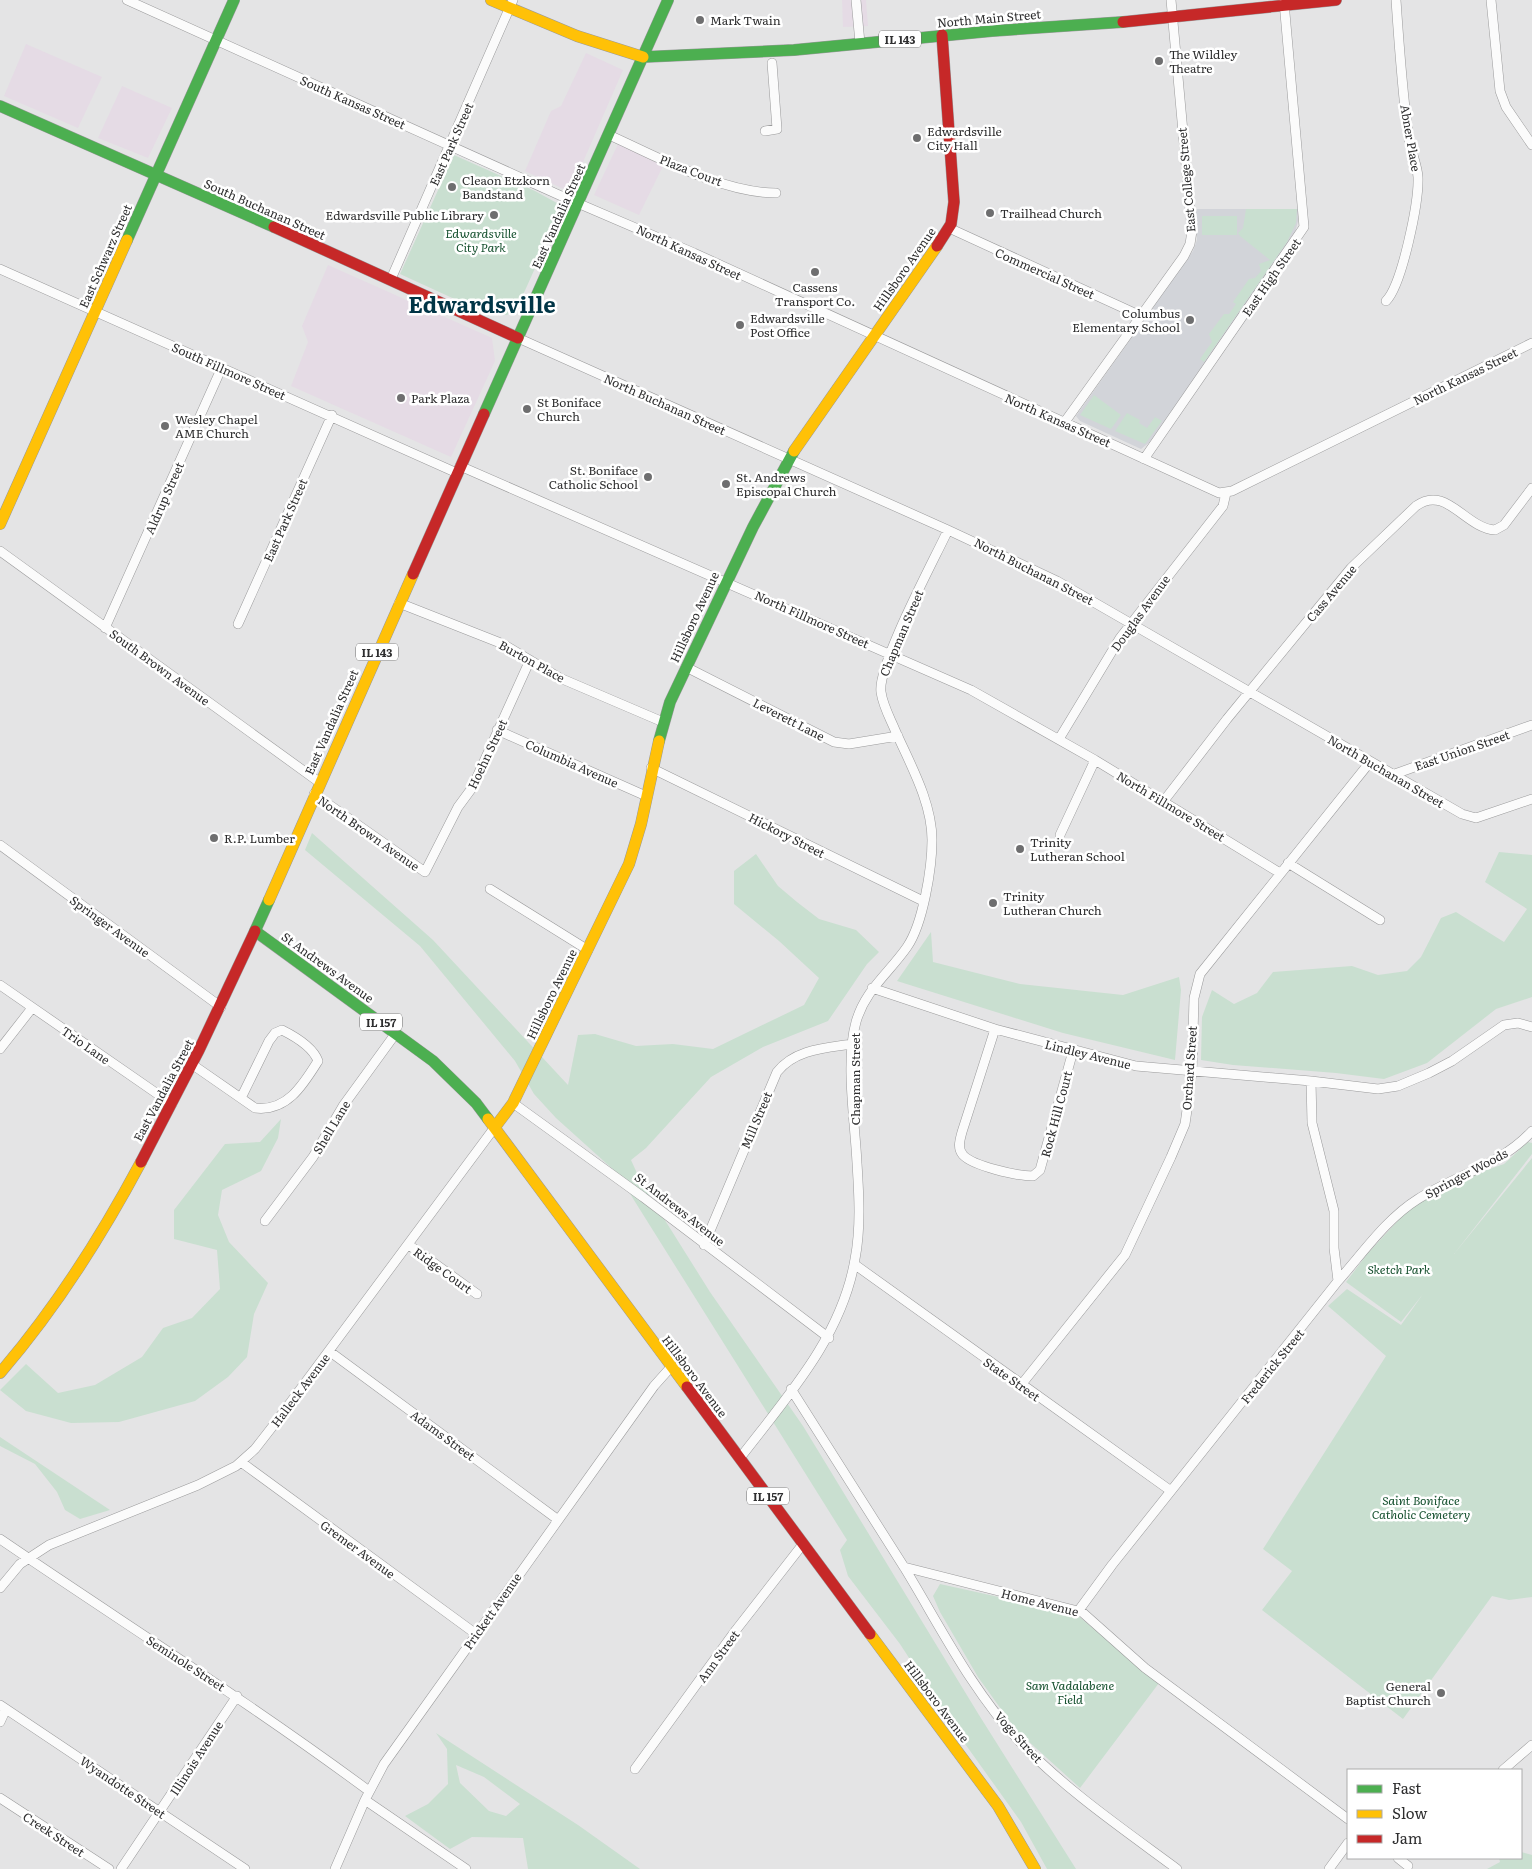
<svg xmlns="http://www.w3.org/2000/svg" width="1532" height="1869" font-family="Literata,serif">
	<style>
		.commercial { fill: #e5dbe5 }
		.built { fill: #d2d4d9 }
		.green { fill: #c9dfd0; fill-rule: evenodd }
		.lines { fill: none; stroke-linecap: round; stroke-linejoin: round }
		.street-casing { stroke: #9a9a9b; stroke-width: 10 }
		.fast-casing { stroke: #9a9a9b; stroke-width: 12 }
		.slow-casing { stroke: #9a9a9b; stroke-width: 12 }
		.jam-casing { stroke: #9a9a9b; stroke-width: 12 }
		.street { stroke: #fbfbfb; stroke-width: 9 }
		.fast { stroke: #4caf50; stroke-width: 11 }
		.slow { stroke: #ffc107; stroke-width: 11 }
		.jam { stroke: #c62828; stroke-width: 11 }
		.poi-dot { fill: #6e6e6f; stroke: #fff; stroke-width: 2 }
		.labels { text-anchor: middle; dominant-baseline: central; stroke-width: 5; stroke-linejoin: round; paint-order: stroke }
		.shield { fill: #fff; stroke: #6d6d6d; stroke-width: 1 }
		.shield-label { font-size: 11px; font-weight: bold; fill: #2e2e2f }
		.street-label { font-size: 12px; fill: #2e2e2f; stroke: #fff }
		.poi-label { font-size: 12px; fill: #2e2e2f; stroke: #fff; text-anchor: start }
		.park-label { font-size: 12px; font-style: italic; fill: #15502e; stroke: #fff }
		.town-label { font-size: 22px; font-weight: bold; fill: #003546; stroke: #fff }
	</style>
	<rect width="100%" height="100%" fill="#e4e4e5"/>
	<path class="commercial" d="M842 0H866L868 26 843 27Z
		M26 44 102 77 78 128 4 96Z
		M586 53 623 70 570 192 525 171 551 111 561 106Z
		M122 86 172 108 148 158 98 138Z
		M618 144 664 164 639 215 594 195Z
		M328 265 492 338 495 361 451 457 291 386 308 342 302 326Z"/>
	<path class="built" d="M1194 209H1299V217L1295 233 1150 442 1141 449 1080 421 1076 416 1193 251 1197 240Z"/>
	<path class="green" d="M454 155 535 191 566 208 545 246 518 306 507 315 485 313 400 274Z
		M1246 209H1297L1296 223 1287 242 1204 362 1200 359 1212 342 1209 334 1224 314H1229L1236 304 1233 302 1249 279 1255 278 1261 271 1259 264 1270 260 1240 236 1238 233 1243 228Z
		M1202 216H1237V235H1202Z
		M1094 395 1121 415 1111 429 1080 415Z
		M1127 413 1140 420 1139 423 1147 428 1155 417 1162 421 1145 444 1115 431Z
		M312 833 433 940 568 1085 578 1035 595 1034 636 1046 673 1044 713 1049 804 1005 819 978 779 941 734 904V871L756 854 778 886 797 902 819 919 856 930 879 952 867 964 828 1021 763 1047 711 1077 646 1148 631 1160 641 1182 710 1292 803 1426 979 1715 1076 1869H1047L1021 1822 963 1741 900 1644 848 1576 840 1550 847 1540 617 1173 556 1118 534 1094 515 1061 420 946 305 850Z
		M1499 852 1532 855V997L1496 1009 1427 1063 1384 1079 1336 1073 1233 1065 1201 1060 1202 1017 1212 990 1234 1004 1257 993 1273 972 1352 966 1378 975 1407 971 1421 957 1441 918 1456 912 1504 942 1527 909 1485 882Z
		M931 932 933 962 1020 984 1123 995 1179 977 1181 990 1175 1060 1063 1033 897 981Z
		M281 1119 278 1138 261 1171 222 1190 218 1215 229 1242 268 1283 254 1314 247 1357 228 1377 195 1401 119 1422 71 1423 26 1411 0 1390 26 1364 58 1393 95 1385 142 1357 163 1328 192 1318 220 1289 217 1250 174 1239V1210L225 1144 260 1142Z
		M1528 1142 1532 1143V1154L1454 1254 1532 1158V1597L1509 1600 1492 1596 1403 1719 1262 1610 1292 1571 1263 1549 1386 1356 1328 1306 1347 1289 1401 1325 1423 1294 1401 1322 1346 1282 1368 1253 1406 1212 1429 1197 1472 1175 1504 1164Z
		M0 1437 110 1510 80 1519 65 1510 57 1492 35 1464 0 1446Z
		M940 1584 1076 1614 1159 1683 1080 1788 1016 1730 978 1677 940 1612 933 1596Z
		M436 1733 578 1825 640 1869H528L523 1838 472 1837 450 1849 405 1816 428 1804 448 1784 447 1749ZM456 1765 484 1777 520 1804 506 1816 489 1811 460 1783Z
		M1521 1852 1532 1855V1869H1487L1500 1862 1499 1858H1521Z"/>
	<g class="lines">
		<g class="street-casing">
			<path id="street" d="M127 0 568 199 694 253 1219 493 1232 491 1532 343
				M856 0 860 43
				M1491 0 1500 91 1506 107 1532 145
				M765 131 777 129 772 63
				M609 135C658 157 722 193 776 193
				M949 228 1141 316
				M0 269 457 473
				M391 279 513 0
				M1386 301C1402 285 1419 202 1418 177 1417 162 1409 148 1408 133 1402 89 1399 44 1396 0
				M518 338 948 530 1057 581 1462 814 1476 818 1532 799
				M1064 423 1184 256 1190 244 1192 231 1171 0
				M1144 459 1304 227 1284 2
				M460 466 971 690 1095 760 1280 873
				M0 551 319 782
				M399 603 503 644 560 678 663 722
				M238 624 332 415
				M105 628 222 367
				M686 667 834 742 849 744 898 736
				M497 730 646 796
				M1059 739 1120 638 1223 506 1226 493
				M651 768 923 901
				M1392 775 1532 725
				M314 794 425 872 458 807 472 788 530 660
				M1163 802 1227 719 1351 568 1416 506C1446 484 1465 528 1495 530L1504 525 1532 488
				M1060 835 1095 760
				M0 845 221 1007
				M1288 863 1380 920
				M490 889 588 950
				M0 985 172 1104
				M872 988 995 1029 1136 1066 1311 1081 1378 1089 1398 1086 1429 1073 1452 1061 1504 1025 1518 1023 1532 1027
				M995 1029 962 1132C960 1140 957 1148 963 1155 973 1166 1017 1176 1033 1176L1040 1170 1073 1051
				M0 1049 32 1008
				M193 1065 255 1108C287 1112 303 1085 318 1061 313 1047 296 1037 282 1030L275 1033 269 1041 241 1098
				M513 1103 643 1197 829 1338
				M265 1221 313 1157 343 1106 396 1033
				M409 1245 477 1294
				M704 1245 777 1072C795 1049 826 1048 852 1044
				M854 1264 1171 1491
				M1338 1281C1363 1253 1386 1219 1418 1199 1456 1175 1501 1165 1532 1131
				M329 1351 557 1519
				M1021 1385 1125 1255 1171 1157 1185 1124 1187 1110 1192 1071 1194 998 1200 974 1370 762
				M791 1389 904 1567 1082 1612 1145 1668 1348 1819
				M740 1458C786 1398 842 1337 855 1259 861 1228 859 1195 857 1163 855 1122 845 1061 856 1022 865 990 889 973 907 947 923 924 932 868 932 840 932 802 910 764 895 730 890 718 883 706 881 692 877 666 934 560 948 530
				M241 1462 476 1634
				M0 1539C123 1623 249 1702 369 1791
				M904 1567C940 1626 972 1691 1020 1742 1066 1790 1123 1829 1177 1869
				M0 1588 20 1564 49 1545 198 1485 236 1466 255 1449 276 1422 495 1127
				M1079 1610 1112 1565 1338 1281 1334 1248V1211L1312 1123 1311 1081
				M0 1705 245 1869
				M0 1722 6 1709
				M635 1769 736 1630 803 1544
				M1503 1770 1532 1745
				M0 1798 109 1869
				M365 1800 466 1869
				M1398 1858 1408 1866
				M121 1869 237 1696
				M335 1869 365 1800 384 1764 654 1386 671 1367
				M1329 1869 1348 1843"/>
		</g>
		<g class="fast-casing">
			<path id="fast" d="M643 57 794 50 992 31 1123 22
				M0 106 274 227
				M127 240 234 0
				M484 414 668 0
				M659 741 670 702 753 527 794 451
				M269 900 255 931 433 1061 476 1103 488 1119"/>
		</g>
		<g class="slow-casing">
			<path id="slow" d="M491 0 577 36 643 57
				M794 451 937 246
				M0 524 127 240
				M269 900 413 574
				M488 1119 687 1387
				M495 1127 513 1103 629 864 641 824 659 741
				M0 1373C56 1308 101 1237 141 1162
				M870 1634 998 1806 1035 1869"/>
		</g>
		<g class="jam-casing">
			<path id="jam" d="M1123 22 1336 0
				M274 227 518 338
				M937 246 951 224 954 202 942 35
				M413 574 484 414
				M141 1162 199 1050 255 931
				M687 1387 870 1634"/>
		</g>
		<use href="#street" class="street"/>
		<use href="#fast" class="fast"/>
		<use href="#slow" class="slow"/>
		<use href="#jam" class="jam"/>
	</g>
	<g class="poi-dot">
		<circle cx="700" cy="20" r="5"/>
		<circle cx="1159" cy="61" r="5"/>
		<circle cx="917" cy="138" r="5"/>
		<circle cx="452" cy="187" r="5"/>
		<circle cx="990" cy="213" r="5"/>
		<circle cx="494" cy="215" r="5"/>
		<circle cx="815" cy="272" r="5"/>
		<circle cx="1190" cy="320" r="5"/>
		<circle cx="740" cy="325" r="5"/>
		<circle cx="401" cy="398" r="5"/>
		<circle cx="527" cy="409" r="5"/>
		<circle cx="165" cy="426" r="5"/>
		<circle cx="648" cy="477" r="5"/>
		<circle cx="726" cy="484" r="5"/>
		<circle cx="214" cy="838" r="5"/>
		<circle cx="1020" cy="849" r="5"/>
		<circle cx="993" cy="903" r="5"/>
		<circle cx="1441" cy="1693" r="5"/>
	</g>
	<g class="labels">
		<g class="shield">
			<rect x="879" y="30.5" width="42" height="17" rx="4"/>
			<rect x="356" y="643.5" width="42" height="17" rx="4"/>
			<rect x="360" y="1013.5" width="42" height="17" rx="4"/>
			<rect x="747" y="1487.5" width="42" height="17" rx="4"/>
		</g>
		<g class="shield-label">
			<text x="900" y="39">IL 143</text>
			<text x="377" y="652">IL 143</text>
			<text x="381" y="1022">IL 157</text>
			<text x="768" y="1496">IL 157</text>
		</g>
		<g class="street-label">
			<text transform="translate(989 18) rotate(-5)">North Main Street</text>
			<text transform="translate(353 102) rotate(24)">South Kansas Street</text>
			<text transform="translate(1411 138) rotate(80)">Abner Place</text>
			<text transform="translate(451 144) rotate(-66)">East Park Street</text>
			<text transform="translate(691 170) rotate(21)">Plaza Court</text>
			<text transform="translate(1186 180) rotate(-95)">East College Street</text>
			<text transform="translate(265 209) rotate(24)">South Buchanan Street</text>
			<text transform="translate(558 216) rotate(-66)">East Vandalia Street</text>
			<text transform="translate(689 252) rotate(25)">North Kansas Street</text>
			<text transform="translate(105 256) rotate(-66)">East Schwarz Street</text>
			<text transform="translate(904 269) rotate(-55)">Hillsboro Avenue</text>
			<text transform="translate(1045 273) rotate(24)">Commercial Street</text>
			<text transform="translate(1271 277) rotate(-55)">East High Street</text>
			<text transform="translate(229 371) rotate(24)">South Fillmore Street</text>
			<text transform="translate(1465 376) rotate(-26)">North Kansas Street</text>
			<text transform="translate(665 404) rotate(24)">North Buchanan Street</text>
			<text transform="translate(1058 420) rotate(24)">North Kansas Street</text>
			<text transform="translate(164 498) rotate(-66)">Aldrup Street</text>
			<text transform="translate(285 520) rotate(-66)">East Park Street</text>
			<text transform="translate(1034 571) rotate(27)">North Buchanan Street</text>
			<text transform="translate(1331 593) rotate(-50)">Cass Avenue</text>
			<text transform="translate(1140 613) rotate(-54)">Douglas Avenue</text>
			<text transform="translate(694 617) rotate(-65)">Hillsboro Avenue</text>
			<text transform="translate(812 619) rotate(24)">North Fillmore Street</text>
			<text transform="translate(901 633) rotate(-67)">Chapman Street</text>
			<text transform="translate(532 661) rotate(29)">Burton Place</text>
			<text transform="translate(160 667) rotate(36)">South Brown Avenue</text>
			<text transform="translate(789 719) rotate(27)">Leverett Lane</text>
			<text transform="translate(331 722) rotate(-66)">East Vandalia Street</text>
			<text transform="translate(1462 750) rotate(-19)">East Union Street</text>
			<text transform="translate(487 754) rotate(-65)">Hoehn Street</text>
			<text transform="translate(572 763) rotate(24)">Columbia Avenue</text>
			<text transform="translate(1386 771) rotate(30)">North Buchanan Street</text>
			<text transform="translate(1171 806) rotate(31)">North Fillmore Street</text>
			<text transform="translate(369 833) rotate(35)">North Brown Avenue</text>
			<text transform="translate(787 835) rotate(27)">Hickory Street</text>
			<text transform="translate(110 926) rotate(36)">Springer Avenue</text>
			<text transform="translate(328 967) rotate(36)">St Andrews Avenue</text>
			<text transform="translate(551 994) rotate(-64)">Hillsboro Avenue</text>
			<text transform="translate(86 1045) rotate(35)">Trio Lane</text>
			<text transform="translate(1088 1054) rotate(14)">Lindley Avenue</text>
			<text transform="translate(1189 1068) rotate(-86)">Orchard Street</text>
			<text transform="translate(855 1079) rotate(-90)">Chapman Street</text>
			<text transform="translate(163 1090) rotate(-62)">East Vandalia Street</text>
			<text transform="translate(1056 1114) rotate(-75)">Rock Hill Court</text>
			<text transform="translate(756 1120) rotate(-67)">Mill Street</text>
			<text transform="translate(331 1127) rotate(-59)">Shell Lane</text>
			<text transform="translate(1466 1173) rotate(-28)">Springer Woods</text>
			<text transform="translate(680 1209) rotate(38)">St Andrews Avenue</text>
			<text transform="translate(443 1270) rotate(36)">Ridge Court</text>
			<text transform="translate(1272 1366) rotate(-51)">Frederick Street</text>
			<text transform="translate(695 1376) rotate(53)">Hillsboro Avenue</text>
			<text transform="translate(1012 1379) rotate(35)">State Street</text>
			<text transform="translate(300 1390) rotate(-53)">Halleck Avenue</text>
			<text transform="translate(443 1435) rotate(36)">Adams Street</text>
			<text transform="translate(358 1549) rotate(36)">Gremer Avenue</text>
			<text transform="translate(1040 1602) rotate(14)">Home Avenue</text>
			<text transform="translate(492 1611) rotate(-55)">Prickett Avenue</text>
			<text transform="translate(718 1656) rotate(-54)">Ann Street</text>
			<text transform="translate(186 1663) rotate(33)">Seminole Street</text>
			<text transform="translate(937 1701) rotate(53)">Hillsboro Avenue</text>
			<text transform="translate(1019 1737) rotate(48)">Voge Street</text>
			<text transform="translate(196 1758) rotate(-57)">Illinois Avenue</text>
			<text transform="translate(123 1787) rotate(34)">Wyandotte Street</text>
			<text transform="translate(54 1834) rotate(33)">Creek Street</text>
		</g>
		<g class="poi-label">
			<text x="710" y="20">Mark Twain</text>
			<text x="1169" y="54">The Wildley<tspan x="1169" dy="14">Theatre</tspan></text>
			<text x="927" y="131">Edwardsville<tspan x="927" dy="14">City Hall</tspan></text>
			<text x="462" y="180">Cleaon Etzkorn<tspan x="462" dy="14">Bandstand</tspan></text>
			<text x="1000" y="213">Trailhead Church</text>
			<text x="484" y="215" text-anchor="end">Edwardsville Public Library</text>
			<text x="815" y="287" text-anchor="middle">Cassens<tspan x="815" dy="14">Transport Co.</tspan></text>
			<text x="1180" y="313" text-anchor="end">Columbus<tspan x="1180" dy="14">Elementary School</tspan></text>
			<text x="750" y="318">Edwardsville<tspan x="750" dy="14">Post Office</tspan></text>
			<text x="411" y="398">Park Plaza</text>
			<text x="537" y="402">St Boniface<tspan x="537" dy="14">Church</tspan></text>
			<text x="175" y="419">Wesley Chapel<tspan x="175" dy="14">AME Church</tspan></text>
			<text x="638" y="470" text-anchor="end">St. Boniface<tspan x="638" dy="14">Catholic School</tspan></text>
			<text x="736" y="477">St. Andrews<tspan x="736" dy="14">Episcopal Church</tspan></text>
			<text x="224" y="838">R.P. Lumber</text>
			<text x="1030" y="842">Trinity<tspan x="1030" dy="14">Lutheran School</tspan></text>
			<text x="1003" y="896">Trinity<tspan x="1003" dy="14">Lutheran Church</tspan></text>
			<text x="1431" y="1686" text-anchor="end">General<tspan x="1431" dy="14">Baptist Church</tspan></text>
		</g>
		<g class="park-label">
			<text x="481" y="233">Edwardsville<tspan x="481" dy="14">City Park</tspan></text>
			<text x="1399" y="1269">Sketch Park</text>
			<text x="1421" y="1500">Saint Boniface<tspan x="1421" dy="14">Catholic Cemetery</tspan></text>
			<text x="1070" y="1685">Sam Vadalabene<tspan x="1070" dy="14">Field</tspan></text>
		</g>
		<g class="town-label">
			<text x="482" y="303">Edwardsville</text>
		</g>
	</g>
	<rect x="1347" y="1769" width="175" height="90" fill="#ffffff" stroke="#ababac"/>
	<rect x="1357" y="1785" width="25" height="8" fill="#4caf50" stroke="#ababac"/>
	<text x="1392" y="1794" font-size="15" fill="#2e2e2f">Fast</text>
	<rect x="1357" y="1810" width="25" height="8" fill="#ffc107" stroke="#ababac"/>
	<text x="1392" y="1819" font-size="15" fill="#2e2e2f">Slow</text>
	<rect x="1357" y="1835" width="25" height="8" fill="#c62828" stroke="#ababac"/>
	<text x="1392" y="1844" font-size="15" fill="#2e2e2f">Jam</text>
</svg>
